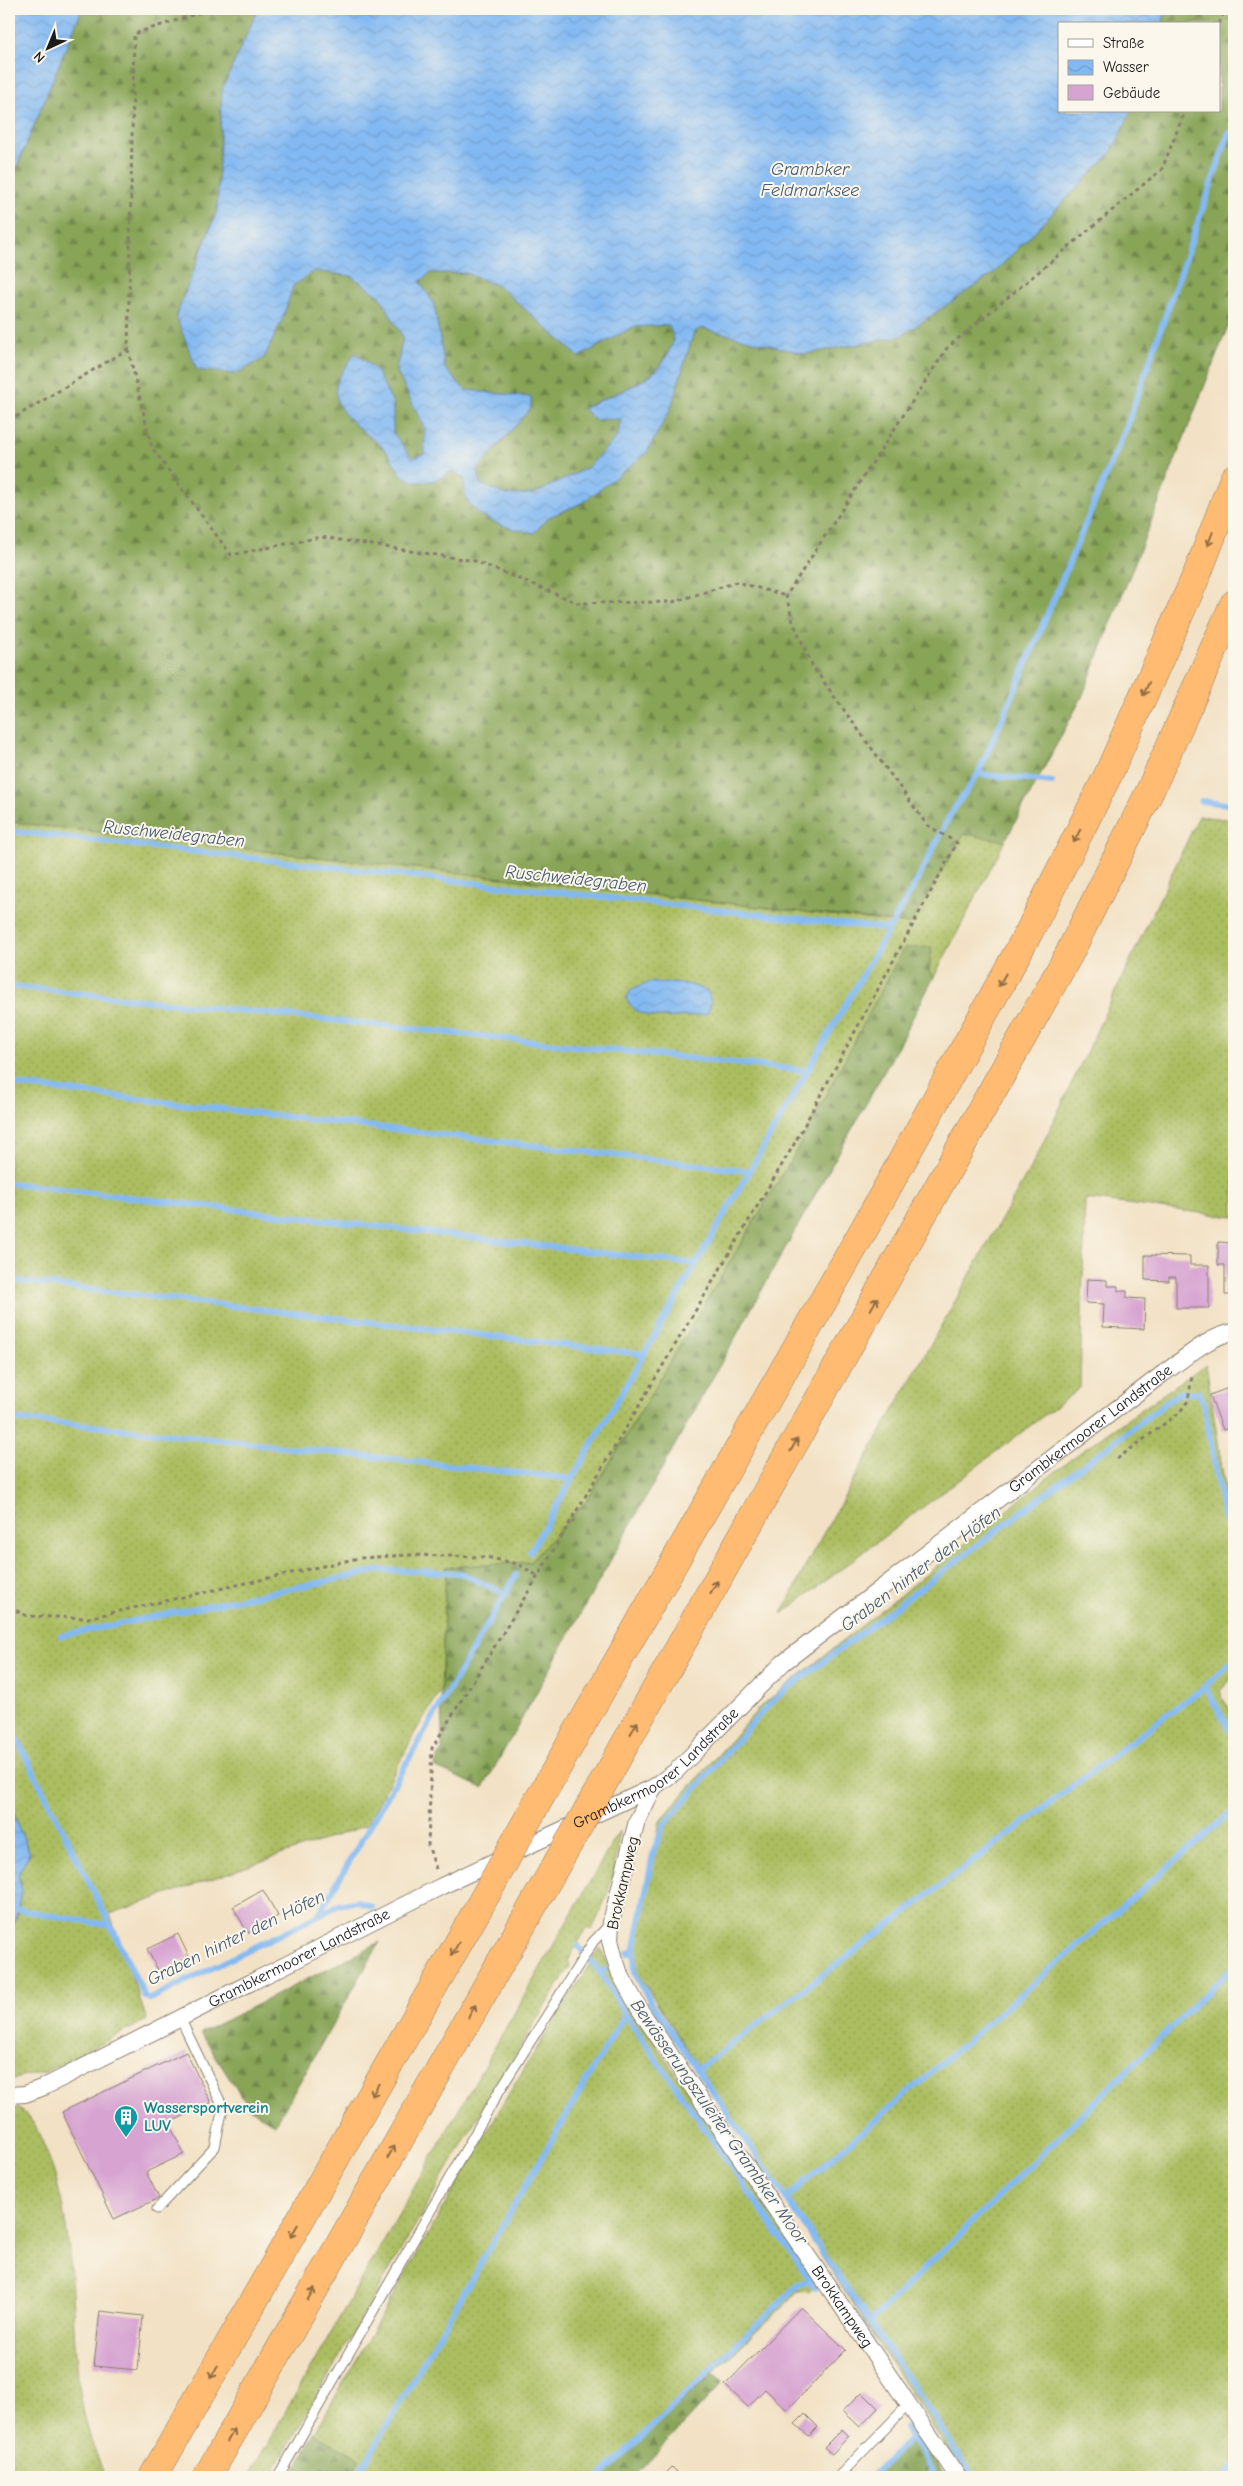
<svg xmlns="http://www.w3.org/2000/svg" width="1243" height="2486" font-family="'Comic Neue',sans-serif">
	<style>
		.grass { fill: url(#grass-dots); stroke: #646c3e }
		.forest { fill: url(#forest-firs); stroke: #52603a }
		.water { fill: url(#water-waves); stroke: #506a87; fill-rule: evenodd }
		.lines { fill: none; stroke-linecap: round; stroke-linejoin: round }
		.stream { stroke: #83b9f2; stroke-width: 6 }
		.building { fill: #d7a4d2 }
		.lane-casing { stroke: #877e70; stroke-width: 11 }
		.street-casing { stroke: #877e70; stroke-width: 18 }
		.highway-casing { stroke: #877e70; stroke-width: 29 }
		.path { stroke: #877e70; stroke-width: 3; stroke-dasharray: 4 4; stroke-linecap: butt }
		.lane { stroke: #fff; stroke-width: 9 }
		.street { stroke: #fff; stroke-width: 16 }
		.highway { stroke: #ffbb71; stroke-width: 28 }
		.highway-bridge-casing { stroke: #877e70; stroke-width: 29; stroke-linecap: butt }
		.highway-bridge { stroke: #ffbb71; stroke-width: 28 }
		.oneway { stroke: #8e6c46 }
		.labels { text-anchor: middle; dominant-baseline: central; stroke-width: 4; stroke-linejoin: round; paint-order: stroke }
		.street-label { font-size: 16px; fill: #1c1c1c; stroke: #fbf7ec }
		.culture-label { font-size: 16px; font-weight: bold; fill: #0d838f; stroke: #fbf7ec; text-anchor: start }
		.water-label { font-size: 18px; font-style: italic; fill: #455b72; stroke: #fbf7ec }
	</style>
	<defs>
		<pattern id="grass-dots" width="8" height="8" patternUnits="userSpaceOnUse" patternTransform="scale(1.25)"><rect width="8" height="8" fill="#abbd61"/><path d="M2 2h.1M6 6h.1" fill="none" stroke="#93a254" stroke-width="1.8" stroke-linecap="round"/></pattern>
		<pattern id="forest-firs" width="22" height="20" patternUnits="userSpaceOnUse" patternTransform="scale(1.25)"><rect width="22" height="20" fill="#88a457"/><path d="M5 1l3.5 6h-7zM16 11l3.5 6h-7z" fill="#6e8547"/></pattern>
		<pattern id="water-waves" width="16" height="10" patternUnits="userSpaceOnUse" patternTransform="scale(1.25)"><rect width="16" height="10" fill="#83b9f2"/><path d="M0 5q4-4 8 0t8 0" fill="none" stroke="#719ecf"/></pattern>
	</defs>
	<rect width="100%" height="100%" fill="#fbf7ec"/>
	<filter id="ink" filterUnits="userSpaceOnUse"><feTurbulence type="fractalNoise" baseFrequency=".02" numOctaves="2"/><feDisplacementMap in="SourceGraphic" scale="10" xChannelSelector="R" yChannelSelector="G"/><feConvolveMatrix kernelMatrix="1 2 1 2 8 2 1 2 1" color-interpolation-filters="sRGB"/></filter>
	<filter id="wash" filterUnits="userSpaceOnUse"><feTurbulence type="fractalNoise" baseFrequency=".0096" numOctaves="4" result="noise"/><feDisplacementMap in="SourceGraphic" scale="20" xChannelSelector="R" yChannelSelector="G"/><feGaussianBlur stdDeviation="1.12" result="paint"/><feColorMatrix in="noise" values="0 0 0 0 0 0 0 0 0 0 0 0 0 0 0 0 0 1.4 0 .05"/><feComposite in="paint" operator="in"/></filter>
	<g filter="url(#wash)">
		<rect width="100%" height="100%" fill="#f2e1c4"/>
		<path class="grass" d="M1199 816 1234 820V1217L1085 1199 1080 1388 782 1614 809 1559 1035 1160Z
			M9 822 909 924 964 833 1005 841 934 977 904 948 794 1155 588 1499 530 1562 446 1567 441 1690 417 1729 367 1825 110 1914 147 2020 45 2072 9 2080V1936L19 1909 21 1882 18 1875 30 1853 18 1826 9 1798Z
			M1206 1364 1227 1501 1234 1529V1676L1220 1691 1234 1722V2477H968L953 2458 633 1966 660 1821 761 1706 1075 1456Z
			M619 1831C618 1866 607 1899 592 1930L587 1928 568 1960 570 1966 494 2089 270 2477H248Z
			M600 1948 621 1993 819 2281 809 2292 799 2291 616 2464 599 2477H351L360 2459 314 2434 512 2088Z
			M18 2108C35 2120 37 2130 45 2148 78 2226 68 2309 80 2391 84 2421 93 2450 106 2477H9V2110Z"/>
		<path class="forest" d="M82 9H258L222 90 217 211 198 257 264 358 283 318 293 286 314 271 351 276 380 296 403 337 396 370 425 429 424 454 412 459 393 433V403L355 354 336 385 361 431 386 451 398 471 413 481H437L453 471 464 479 467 501 534 533 549 517 583 503 670 410 694 332 702 328 805 354 901 336 994 273 1111 153 1131 111H1219V24H1162L1167 9H1234V311L1082 697 1005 841 964 834 910 924 9 822V186Z
			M430 273H466L500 287 579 357 633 327 670 325 675 339C671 347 667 356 662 363 644 387 608 394 584 408L595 420 621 418 618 437 587 468 533 494 507 495 480 484 478 469 531 408V397L465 390 445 369 434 304 420 282Z
			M932 947 929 971 934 977 889 1063 483 1788 434 1767 442 1750 441 1690 446 1567 530 1562 588 1499 794 1155 904 948Z
			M380 1942 275 2125 249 2108 201 2033Z
			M714 2373 723 2382 634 2477H599Z
			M915 2431 945 2477H868Z
			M314 2434 361 2459 351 2477H292Z"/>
		<path class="water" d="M9 9H82L9 186Z
			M258 9H1167L1162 24H1059V111H1131L1111 153 994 273 901 336 805 354 702 328 694 332 670 410 646 454 582 503 549 517 534 533C512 529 482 523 468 502 465 497 465 486 464 479L453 471C441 478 428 485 413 481 398 477 395 461 386 451 369 432 332 416 336 387 337 376 350 362 355 353L375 369 393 403V433L412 458 424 454 425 429 396 370 403 337 380 296 351 276 314 271 293 286 283 318 264 358 236 374 197 370 176 316 217 211 222 90ZM430 273H466L500 287 579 357 633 327 669 325 674 339C671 347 667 357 662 364 644 387 608 394 584 409L595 420 621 419 617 437 587 468 534 494 507 495 480 484 478 469 531 408V397L465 390 445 369 434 304 420 282Z
			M650 982 688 984 708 991 711 1004 707 1014C689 1016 653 1022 637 1011 633 1009 629 1003 626 999L630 991Z
			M9 1798 18 1826 30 1853 18 1875C27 1896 15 1916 9 1936Z"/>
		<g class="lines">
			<path class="stream" d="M978 774 1026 665 1128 423 1229 133
				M1201 801 1234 805
				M9 831 888 929
				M9 986 808 1071
				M9 1084 750 1171
				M9 1183 696 1264
				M9 1280 643 1354
				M9 1419 93 1426 572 1479
				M530 1552 917 881 950 815 978 774 1052 782
				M61 1636 381 1570 460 1573 506 1594
				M1205 1687 1234 1737
				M9 1723 111 1926
				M9 1908 111 1926 145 1997 150 1999 339 1905 358 1901 372 1907
				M317 1917 516 1575
				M578 1946 600 1972 604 1970
				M634 1952 635 1973 650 2001 786 2198 974 2477
				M628 1953 634 1952 654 1850 664 1825 763 1711 782 1693 1179 1393H1199L1204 1403 1222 1507 1234 1555
				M600 1972 625 2014 815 2287
				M697 2070 1188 1699 1200 1691 1234 1660
				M786 2198 1234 1810
				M870 2322 1234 1966
				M912 2437 935 2477
				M357 2477 625 2014
				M600 2477 798 2285 810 2280
				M870 2477 912 2437 906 2427
				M1224 2477 1234 2467"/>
		</g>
		<g id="blocks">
			<path class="building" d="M1218 1242 1234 1243V1295H1225V1265H1218Z
				M1145 1255 1190 1256V1265H1209V1308H1176V1277H1169V1281L1145 1280Z
				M1087 1279 1107 1280V1286H1118V1291H1127V1298L1145 1299 1144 1329 1103 1327 1104 1304 1086 1303Z
				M1234 1386V1426L1223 1430 1210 1395Z
				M263 1890 278 1916 248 1933 233 1907Z
				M178 1934 189 1957 159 1972 147 1949Z
				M186 2052 211 2103 169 2123 184 2154 146 2172 159 2198 114 2219 62 2112Z
				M801 2307 846 2350 787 2410 765 2389 748 2407 725 2385Z
				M100 2311 143 2316 138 2370 94 2366Z
				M862 2392 878 2408 860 2427 843 2411Z
				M805 2414 818 2427 809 2436 795 2424Z
				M842 2429 849 2436 832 2454 824 2447Z
				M672 2467 682 2477H662Z"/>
		</g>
	</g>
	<g filter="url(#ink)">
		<use href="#blocks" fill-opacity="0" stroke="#877e70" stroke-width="1"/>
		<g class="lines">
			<g class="lane-casing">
				<path id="lane" d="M157 2209 215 2147 223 2107 180 2018
					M278 2477 498 2093 593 1942 609 1925
					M838 2477 908 2405"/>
			</g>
			<g class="street-casing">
				<g id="street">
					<path id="s1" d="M654 1787 637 1821 611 1922 610 1940 614 1956 620 1974 640 2010 958 2477"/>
					<path id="s2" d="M9 2095 25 2094 44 2087 442 1886 654 1787 676 1771 783 1663 1161 1375C1183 1360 1208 1336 1234 1332"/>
				</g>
			</g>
			<g class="highway-casing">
				<path id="highway" d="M610 1771 1068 956 1148 795 1234 604
					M534 1808 867 1224 1029 932 1108 775 1198 572 1234 478
					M153 2477 479 1907
					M207 2477 551 1874"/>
			</g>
			<path class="path" d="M1219 24 1225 9
				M128 349 152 448 231 555 321 537 475 561 578 603 673 602 737 582 786 596
				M9 421 128 349 134 34 211 9
				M1117 1459 1179 1413 1188 1401 1192 1376
				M9 1607 27 1616 88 1618 359 1558 410 1555 486 1557 518 1564 538 1576
				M436 1869 428 1845 432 1748 538 1576 793 1146 957 843 927 825 813 667 793 622 786 596 947 348 1162 169 1185 111"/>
			<use href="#lane" class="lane"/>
			<use href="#street" class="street"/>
			<use href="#highway" class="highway"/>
			<g class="highway-bridge-casing">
				<path id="highway-bridge" d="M551 1874 610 1771
					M479 1907 534 1808"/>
			</g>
			<use href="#highway-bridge" class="highway-bridge"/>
		</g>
		<defs><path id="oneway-shaft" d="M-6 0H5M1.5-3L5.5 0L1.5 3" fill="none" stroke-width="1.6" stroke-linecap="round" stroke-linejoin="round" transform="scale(1.25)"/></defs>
		<g class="oneway">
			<use href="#oneway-shaft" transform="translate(1210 539) rotate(111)"/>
			<use href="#oneway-shaft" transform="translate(1146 689) rotate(114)"/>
			<use href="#oneway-shaft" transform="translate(1077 836) rotate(117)"/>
			<use href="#oneway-shaft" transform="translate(1002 980) rotate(119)"/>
			<use href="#oneway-shaft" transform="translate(874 1304) rotate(-60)"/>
			<use href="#oneway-shaft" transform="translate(794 1445) rotate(-60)"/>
			<use href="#oneway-shaft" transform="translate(714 1587) rotate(-60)"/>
			<use href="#oneway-shaft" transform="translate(634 1728) rotate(-60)"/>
			<use href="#oneway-shaft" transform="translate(455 1949) rotate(120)"/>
			<use href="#oneway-shaft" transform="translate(472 2011) rotate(-60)"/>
			<use href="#oneway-shaft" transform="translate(375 2090) rotate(120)"/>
			<use href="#oneway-shaft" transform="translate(391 2152) rotate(-60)"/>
			<use href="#oneway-shaft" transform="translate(294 2231) rotate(120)"/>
			<use href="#oneway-shaft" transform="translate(311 2294) rotate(-60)"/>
			<use href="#oneway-shaft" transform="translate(214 2372) rotate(120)"/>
			<use href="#oneway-shaft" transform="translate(231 2435) rotate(-60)"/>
		</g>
	</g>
	<defs>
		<g id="building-pin" transform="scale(1.25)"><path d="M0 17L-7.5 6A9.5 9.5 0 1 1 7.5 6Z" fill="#0f9aa8" stroke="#fbf7ec"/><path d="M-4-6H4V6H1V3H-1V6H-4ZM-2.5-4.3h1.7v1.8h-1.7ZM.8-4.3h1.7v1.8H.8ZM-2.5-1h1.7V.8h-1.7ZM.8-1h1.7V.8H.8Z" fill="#fff"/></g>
	</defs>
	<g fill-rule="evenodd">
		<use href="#building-pin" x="126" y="2117"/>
	</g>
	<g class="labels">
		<g class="street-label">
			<text stroke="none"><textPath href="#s2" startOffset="1282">Grambkermoorer Landstraße</textPath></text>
			<text stroke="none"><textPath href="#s2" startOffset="728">Grambkermoorer Landstraße</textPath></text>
			<text transform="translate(623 1883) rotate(-77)">Brokkampweg</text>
			<text stroke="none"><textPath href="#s2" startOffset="322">Grambkermoorer Landstraße</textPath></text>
			<text stroke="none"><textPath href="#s1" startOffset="596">Brokkampweg</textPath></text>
		</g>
		<g class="culture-label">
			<text x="144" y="2108">Wassersportverein<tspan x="144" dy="18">LUV</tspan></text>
		</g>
		<g class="water-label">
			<text x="810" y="169">Grambker<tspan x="810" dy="21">Feldmarksee</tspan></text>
			<text transform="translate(174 834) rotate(6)">Ruschweidegraben</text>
			<text transform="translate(576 879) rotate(6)">Ruschweidegraben</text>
			<text transform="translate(921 1569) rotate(-37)">Graben hinter den Höfen</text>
			<text transform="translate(236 1938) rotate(-26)">Graben hinter den Höfen</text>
			<text transform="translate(719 2122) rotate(55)">Bewässerungszuleiter Grambker Moor</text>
		</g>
	</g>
	<rect width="1243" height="2486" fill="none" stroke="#fbf7ec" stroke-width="30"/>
	<rect x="1058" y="22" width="162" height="90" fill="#fbf7ec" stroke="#a29f99"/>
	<rect x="1068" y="39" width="25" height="8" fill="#ffffff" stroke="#a29f99"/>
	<text x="1103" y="48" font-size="15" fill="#1c1c1c">Straße</text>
	<rect x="1068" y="60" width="25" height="15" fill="url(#water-waves)" stroke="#a29f99"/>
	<text x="1103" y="72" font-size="15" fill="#1c1c1c">Wasser</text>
	<rect x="1068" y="85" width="25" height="15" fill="#d7a4d2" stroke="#a29f99"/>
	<text x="1103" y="98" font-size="15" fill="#1c1c1c">Gebäude</text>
	<g transform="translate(48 48) rotate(224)" stroke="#fbf7ec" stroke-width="4" paint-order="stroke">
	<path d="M0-4L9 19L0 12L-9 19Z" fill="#1c1c1c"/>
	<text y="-8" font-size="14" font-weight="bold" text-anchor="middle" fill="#1c1c1c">N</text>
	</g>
</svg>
